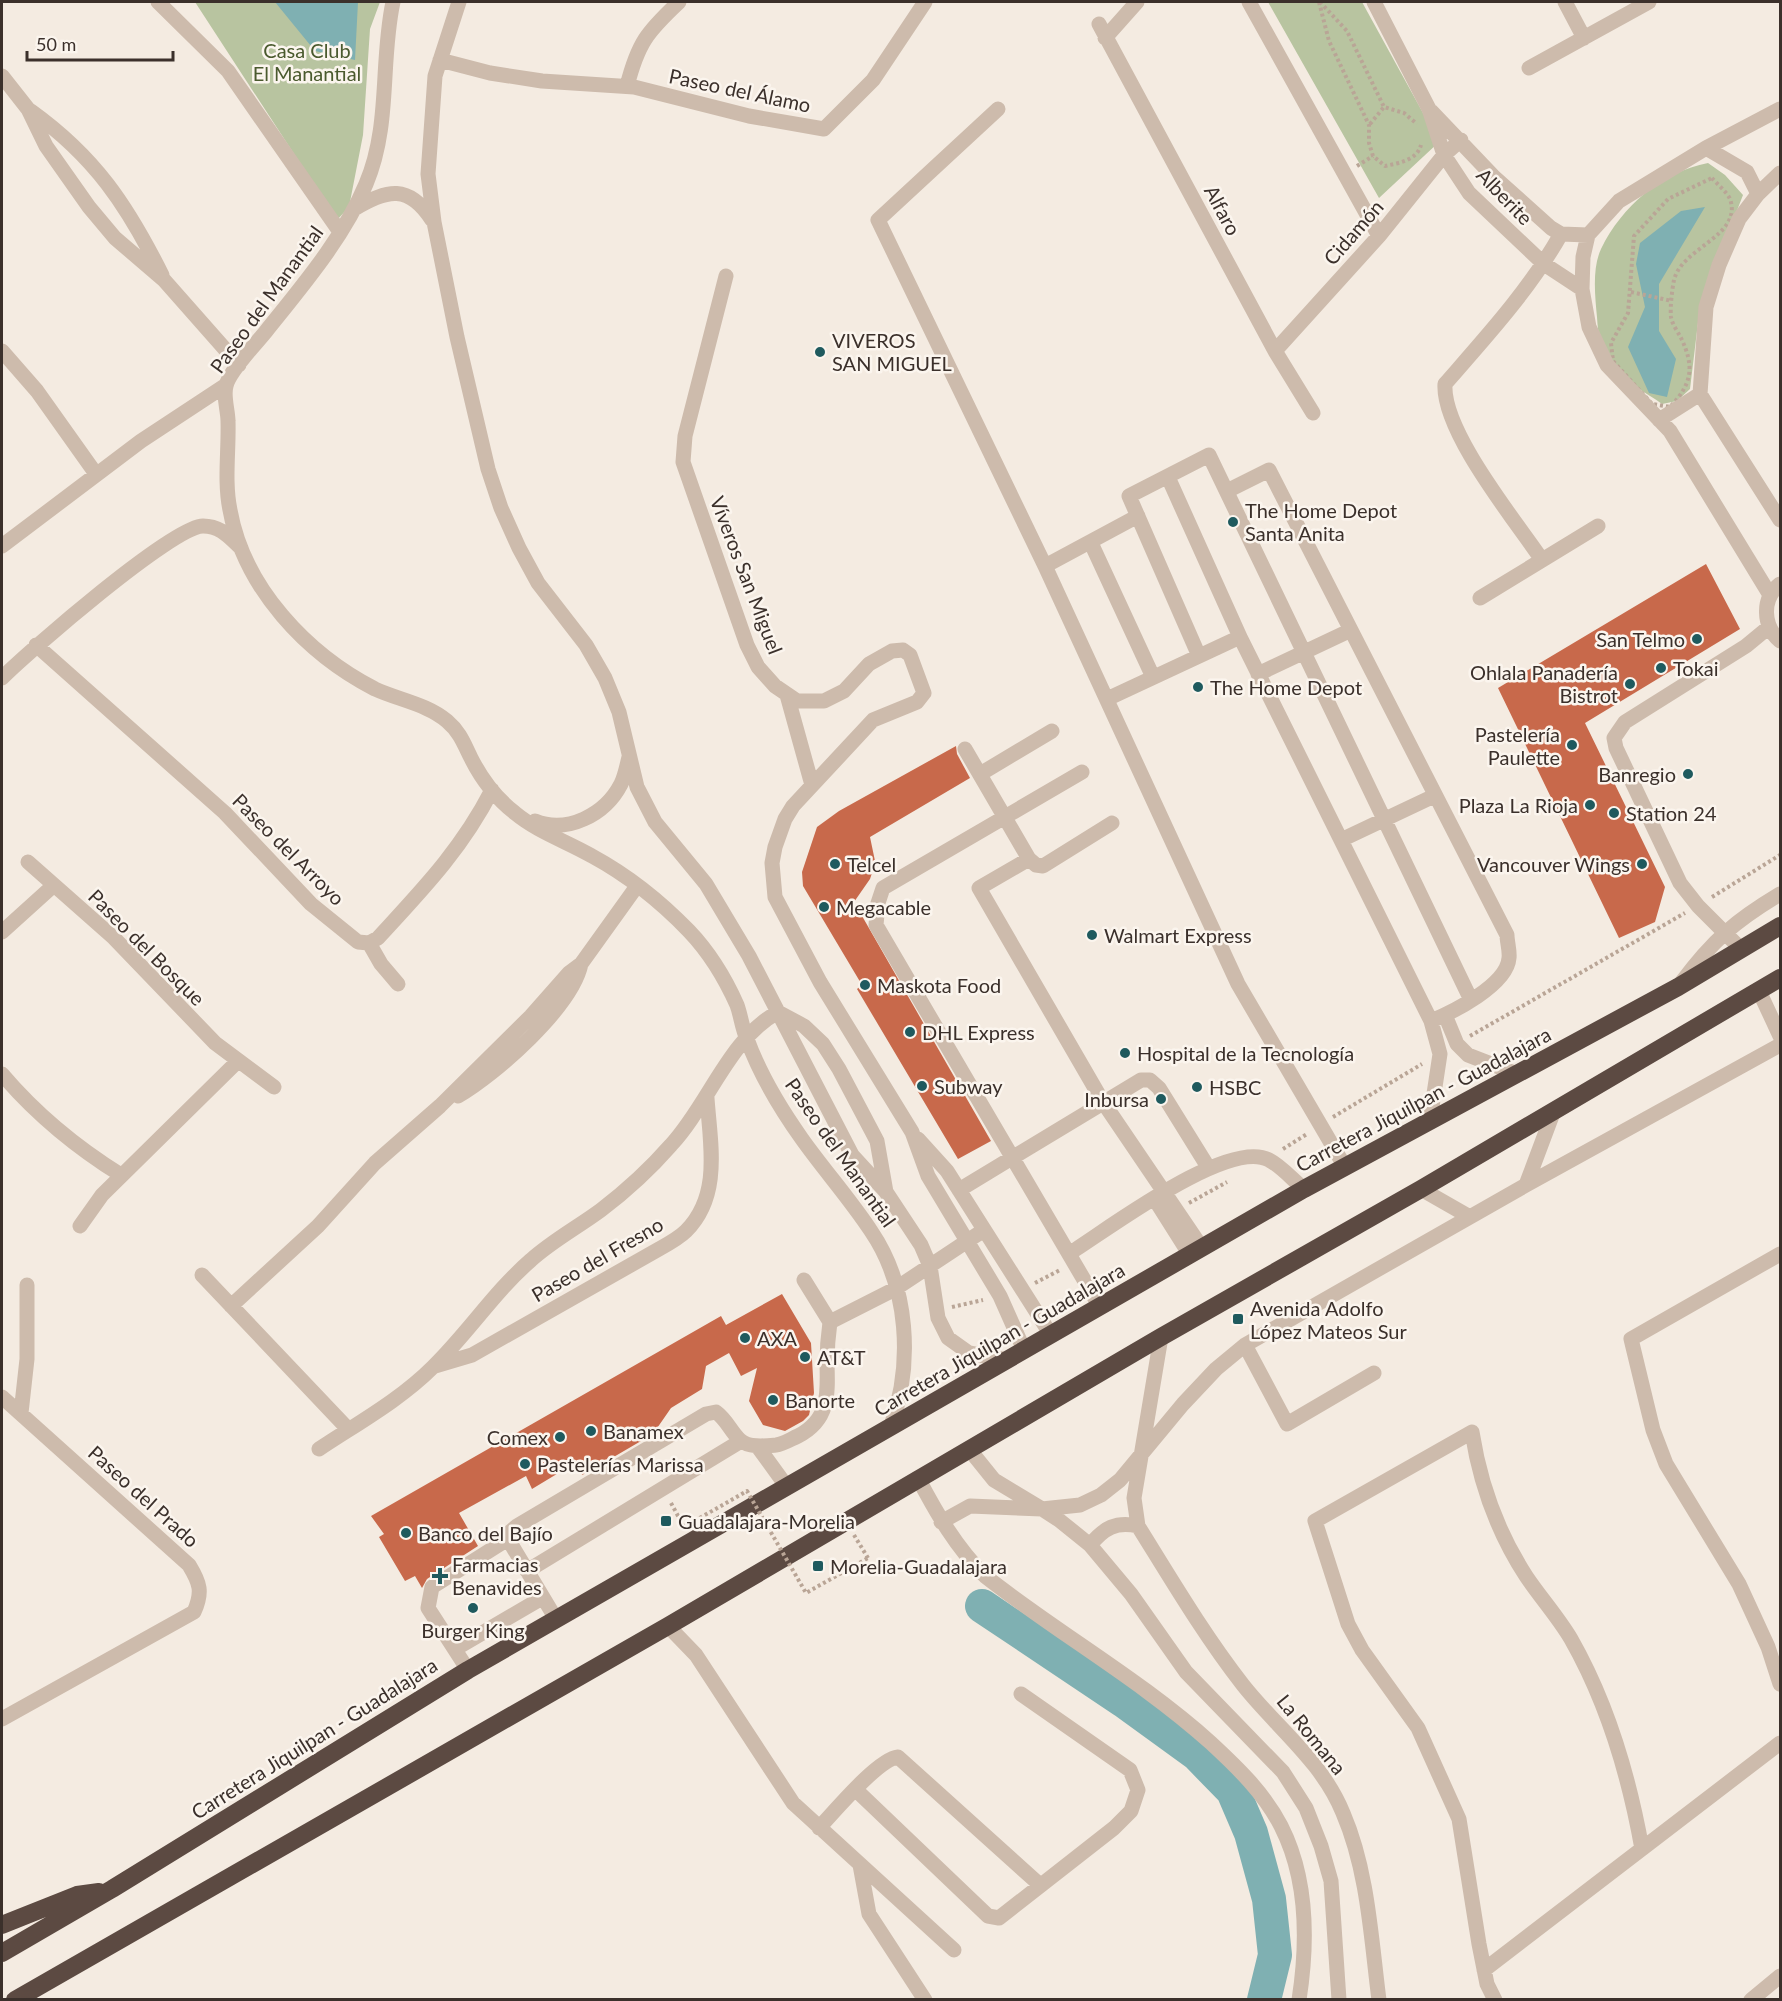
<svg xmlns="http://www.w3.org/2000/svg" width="1782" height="2001" font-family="Lato,sans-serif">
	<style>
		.green { fill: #b8c4a0 }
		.water { fill: #7fb0b2 }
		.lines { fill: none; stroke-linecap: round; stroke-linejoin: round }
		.river { stroke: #7fb0b2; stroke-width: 34 }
		.building { fill: #c8694b }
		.path { stroke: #b9a596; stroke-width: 4; stroke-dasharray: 3 3; stroke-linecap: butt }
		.minor { stroke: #cdbbac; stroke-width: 15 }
		.highway { stroke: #5c4a42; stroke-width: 18 }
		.path-bridge { stroke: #b9a596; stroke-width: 4; stroke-dasharray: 3 3; stroke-linecap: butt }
		.poi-dot { fill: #1f5a5e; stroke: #fbf5ee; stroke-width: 2 }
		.labels { text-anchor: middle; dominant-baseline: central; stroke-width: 5; stroke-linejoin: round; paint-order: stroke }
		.park-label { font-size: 20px; fill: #4a5a2e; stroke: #fbf5ee }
		.street-label { font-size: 20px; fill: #3b302b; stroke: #fbf5ee }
		.poi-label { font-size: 20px; fill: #3b302b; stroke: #fbf5ee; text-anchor: start }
	</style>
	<rect width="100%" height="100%" fill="#f4ebe1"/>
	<path class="green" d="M195 2H380L370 29 363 135 349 207 337 220Z
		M1268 2H1362L1439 142 1379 198Z
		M1708 163 1725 175 1743 195 1700 306 1690 389 1677 401 1662 404C1647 393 1625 382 1613 369 1601 355 1598 335 1597 317 1595 296 1592 268 1601 249 1622 206 1662 172 1708 163Z"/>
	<path class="water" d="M275 2H358L355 60 315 51Z
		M1705 207 1659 284V331L1676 359 1667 397 1649 393 1628 347 1645 307 1636 264 1640 243 1681 211Z"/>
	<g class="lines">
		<path class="river" d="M982 1606 1124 1701 1197 1754 1233 1791 1251 1833 1269 1899 1275 1955 1264 2000"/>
	</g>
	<path class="building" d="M1706 564 1740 629 1585 723 1665 887 1655 922 1619 938 1498 688Z
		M956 746 957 754 970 778 870 837 875 861 873 870 870 879 854 902 991 1141 958 1159 857 989 862 985 803 886 802 872 817 827 839 811Z
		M782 1294 811 1343 814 1393 809 1415 803 1421 785 1431 763 1425 749 1401 757 1368 741 1376 729 1353 706 1366 702 1389 671 1408 653 1434 588 1472 582 1475 580 1460 532 1489 526 1476 459 1513 478 1546 427 1579 422 1588 415 1576 405 1581 379 1537 384 1534 371 1516 721 1316 726 1325Z"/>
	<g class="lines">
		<path class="path" d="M1319 2 1329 41 1369 125V143L1373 156 1385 166C1399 163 1417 160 1421 145
			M1320 2 1347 31 1384 107 1404 113 1417 124
			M1370 124 1384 107
			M1357 166 1373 156
			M1712 178C1717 184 1727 192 1730 199 1743 236 1682 247 1674 280 1672 290 1670 307 1671 317 1672 324 1678 332 1681 338 1695 367 1692 384 1670 407L1652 404 1613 361 1611 343 1628 313 1634 236 1668 199Z
			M1631 292 1672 301
			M1712 897 1780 855
			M1470 1036 1685 913
			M1333 1117 1422 1064
			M1283 1149 1307 1134
			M1189 1203 1227 1182
			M1035 1283 1060 1270
			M952 1307 983 1300
			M671 1503 684 1527
			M854 1535 868 1558"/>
		<path class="minor" d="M158 2 228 71 340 232
			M393 2C380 62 391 125 366 184 344 237 303 285 267 330 257 343 229 371 226 386 223 396 228 411 228 421 229 450 224 481 230 510 244 588 307 654 375 689 399 700 427 704 447 721 460 732 464 744 471 758 481 778 497 799 515 813 538 832 566 841 592 856 627 875 661 902 689 931 709 952 725 978 737 1005 741 1016 742 1028 747 1039 760 1075 780 1108 802 1139 824 1170 850 1199 871 1231 909 1287 913 1364 891 1426
			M459 2 435 76 428 174 434 222 457 337 488 469 501 508 519 548 538 583 586 645 605 678 619 712 637 787 655 822 706 884 749 956 852 1155 886 1192 921 1245 930 1266 938 1318 948 1338 969 1353 1007 1360
			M1249 2 1379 236
			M1374 2 1429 109 1444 155 1469 193 1544 264 1582 289
			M1565 2 1584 38
			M1099 24 1275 351 1313 413
			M1105 38 1137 2
			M440 60 490 73 542 81 634 87 749 116 824 129 873 80 925 2
			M1529 68 1649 2
			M2 76 28 109 46 146 89 207 115 238 164 280 239 365
			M627 86C638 43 647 32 679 2
			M998 109 878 220 1045 566 1238 984 1345 1167
			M31 111C95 157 127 205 162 275
			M1431 111 1493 176 1551 228 1561 234 1588 235
			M1706 148 1747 172 1758 194
			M1780 173 1758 194 1739 219 1719 265 1706 307 1700 394 1780 520
			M354 209C387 189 409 184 432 220
			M726 276 685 436 683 462 747 645 758 667 775 686 797 701H824L844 691 869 664 892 651 903 650 910 655 924 693 917 702 873 720 793 806 785 819 775 847 772 863 775 897 820 982 912 1132 928 1176 1000 1296 1024 1350
			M2 351 37 391 96 474
			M1275 351 1379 236 1444 155 1461 140
			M1659 420 1700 394
			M1168 477 1240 637 1431 1021 1440 1054 1430 1120
			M1227 491 1269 470 1507 935C1507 942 1510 951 1509 958 1507 985 1453 1012 1431 1021
			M1091 543 1153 677
			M2 546 141 441 226 385
			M1542 560C1515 520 1442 431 1445 384 1487 336 1530 289 1561 234
			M1045 566 1138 516
			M1780 584C1761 599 1763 626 1780 641
			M1770 595 1670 431 1607 365 1589 327 1582 289 1583 257 1588 235 1619 201 1706 148 1780 109
			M1480 598 1598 526
			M36 645 225 813 311 904 358 942 369 943 378 938C423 889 461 850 492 790
			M1199 656 1129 496 1209 455 1471 1000
			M1258 674 1349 631
			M2 678C29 651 173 526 203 526 221 526 229 537 241 548
			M787 695 812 785
			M1107 699 1240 637
			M965 749 1029 859 979 888 1103 1102 1202 1248
			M1082 772 883 888 878 903 876 925 1100 1307
			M980 774 1052 731
			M535 821C567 834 605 815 621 784 625 776 627 765 629 757
			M1341 840 1434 796
			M1029 859 1036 865 1043 866 1112 823
			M28 862 114 938 215 1043 274 1087
			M2 932 54 885
			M369 943 381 964 398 984
			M1742 950 1698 906 1680 883 1616 748 1614 738 1625 722 1746 646 1769 627
			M1681 983C1713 940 1735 921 1780 894
			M1759 991 1780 1036
			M1445 1015 1457 1044 1468 1055 1517 1074
			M2 1074C36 1114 76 1147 121 1175
			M458 1096C496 1074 572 1007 581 964
			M918 1139 947 1171 1051 1335
			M1526 1185 1553 1113
			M1421 1189 1470 1217
			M959 1190 1141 1080H1150L1159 1088 1208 1167
			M1154 1198 1190 1255
			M80 1226 102 1195 238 1061
			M1070 1253C1107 1230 1228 1138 1269 1160 1281 1166 1293 1180 1304 1189
			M1780 1254 1631 1339 1653 1430 1666 1464 1739 1584 1768 1647 1780 1684
			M202 1275 348 1429
			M804 1280 830 1322
			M231 1306 318 1226 375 1163 440 1106 531 1016 569 973 581 964 637 886
			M1161 1337 1134 1498 1138 1526C1171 1579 1204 1635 1243 1685 1276 1727 1322 1761 1343 1813 1368 1871 1371 1938 1379 2000
			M1245 1345 1287 1424 1374 1373
			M435 1366 472 1355 659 1249C668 1244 679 1238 686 1231 722 1195 710 1143 707 1098
			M2 1397 189 1565C200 1583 203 1592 194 1612L2 1719
			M21 1413 27 1359V1285
			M758 1447 787 1487
			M319 1449C358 1423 400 1400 433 1367 468 1333 494 1292 531 1260 552 1241 578 1227 601 1210 626 1191 650 1169 671 1145 709 1104 728 1040 778 1012L804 1026 823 1044 839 1069 877 1141 886 1192
			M969 1449 994 1480 1042 1509 1080 1505 1101 1495 1120 1480 1183 1404 1216 1369 1245 1345 1526 1185 1780 1045
			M918 1478C937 1514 956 1547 985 1576 1059 1634 1141 1680 1211 1743 1238 1768 1264 1793 1281 1826 1308 1879 1308 1942 1299 2000
			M941 1522 970 1506 1042 1509 1059 1520 1090 1545 1131 1594 1186 1672 1283 1772 1306 1808 1321 1846 1331 1881 1339 2000
			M508 1539 556 1619
			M1090 1545C1104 1528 1116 1521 1138 1526
			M527 1571 741 1441
			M668 1626 696 1655 793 1803 954 1950
			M455 1649 542 1598
			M468 1670 428 1608 432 1587 508 1539 510 1532 517 1526 706 1414 716 1412C727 1420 731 1432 740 1440 749 1448 765 1446 776 1445 784 1444 791 1439 798 1436 829 1420 828 1395 827 1364 827 1350 828 1336 830 1322L895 1289 984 1230
			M855 1789 988 1916 999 1918 1114 1828 1131 1811 1138 1790 1130 1770 1021 1694
			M819 1828C834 1812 878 1759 898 1757L1039 1884
			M860 1865 869 1914 925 2000
			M1484 1970 1780 1743
			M1495 2000 1487 1984 1479 1944 1459 1819 1418 1728 1362 1650 1348 1624 1315 1521 1472 1432C1480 1483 1498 1533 1526 1576 1540 1597 1558 1617 1571 1639 1608 1704 1629 1776 1642 1849
			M1751 2000 1780 1976"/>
		<path class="highway" d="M2 1925 77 1895 99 1892
			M2 1953 112 1889 468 1670 1304 1189 1678 987 1780 926
			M15 2000 668 1626 1161 1337 1421 1189 1780 978"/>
		<path class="path-bridge" d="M684 1527 747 1491 806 1593 868 1558"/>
	</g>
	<g class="poi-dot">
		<circle cx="820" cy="352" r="6"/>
		<circle cx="1233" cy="522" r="6"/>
		<circle cx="1697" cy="639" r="6"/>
		<circle cx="1661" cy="668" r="6"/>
		<circle cx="1630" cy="684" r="6"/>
		<circle cx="1198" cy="687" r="6"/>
		<circle cx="1572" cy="745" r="6"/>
		<circle cx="1688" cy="774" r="6"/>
		<circle cx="1590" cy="805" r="6"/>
		<circle cx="1614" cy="813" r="6"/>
		<circle cx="835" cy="864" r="6"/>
		<circle cx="1642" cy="864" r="6"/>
		<circle cx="824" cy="907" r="6"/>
		<circle cx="1092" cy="935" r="6"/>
		<circle cx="865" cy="985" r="6"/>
		<circle cx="910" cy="1032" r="6"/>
		<circle cx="1125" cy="1053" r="6"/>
		<circle cx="922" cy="1086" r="6"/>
		<circle cx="1197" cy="1087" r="6"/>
		<circle cx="1161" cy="1099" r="6"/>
		<rect x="1232" y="1313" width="12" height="12" rx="3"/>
		<circle cx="745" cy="1338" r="6"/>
		<circle cx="805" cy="1357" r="6"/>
		<circle cx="773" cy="1400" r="6"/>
		<circle cx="591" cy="1431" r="6"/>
		<circle cx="560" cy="1437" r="6"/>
		<circle cx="525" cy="1464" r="6"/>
		<rect x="660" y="1515" width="12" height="12" rx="3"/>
		<circle cx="406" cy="1533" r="6"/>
		<rect x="812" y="1560" width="12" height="12" rx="3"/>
		<path d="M437 1567h6v6h6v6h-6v6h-6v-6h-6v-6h6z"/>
		<circle cx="473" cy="1608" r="6"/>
	</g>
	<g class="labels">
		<g class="park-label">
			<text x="307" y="50">Casa Club<tspan x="307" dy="23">El Manantial</tspan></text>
		</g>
		<g class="street-label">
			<text transform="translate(740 90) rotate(12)">Paseo del Álamo</text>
			<text transform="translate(1505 196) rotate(46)">Alberite</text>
			<text transform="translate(1223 210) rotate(62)">Alfaro</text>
			<text transform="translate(1353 232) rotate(-49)">Cidamón</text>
			<text transform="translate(266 299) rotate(-54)">Paseo del Manantial</text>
			<text transform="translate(747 575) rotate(69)">Víveros San Miguel</text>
			<text transform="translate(289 849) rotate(45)">Paseo del Arroyo</text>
			<text transform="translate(147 947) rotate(45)">Paseo del Bosque</text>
			<text transform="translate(1423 1099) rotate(-28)">Carretera Jiquilpan - Guadalajara</text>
			<text transform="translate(841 1152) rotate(55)">Paseo del Manantial</text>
			<text transform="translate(597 1259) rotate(-30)">Paseo del Fresno</text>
			<text transform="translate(999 1339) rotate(-30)">Carretera Jiquilpan - Guadalajara</text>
			<text transform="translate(144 1496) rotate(42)">Paseo del Prado</text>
			<text transform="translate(1312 1734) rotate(51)">La Romana</text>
			<text transform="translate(314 1738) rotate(-32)">Carretera Jiquilpan - Guadalajara</text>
		</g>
		<g class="poi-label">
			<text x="832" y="340">VIVEROS<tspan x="832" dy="23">SAN MIGUEL</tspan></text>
			<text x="1245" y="510">The Home Depot<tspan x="1245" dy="23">Santa Anita</tspan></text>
			<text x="1685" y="639" text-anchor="end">San Telmo</text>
			<text x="1673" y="668">Tokai</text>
			<text x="1618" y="672" text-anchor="end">Ohlala Panadería<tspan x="1618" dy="23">Bistrot</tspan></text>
			<text x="1210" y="687">The Home Depot</text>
			<text x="1560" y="734" text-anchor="end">Pastelería<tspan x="1560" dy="23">Paulette</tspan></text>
			<text x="1676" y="774" text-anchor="end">Banregio</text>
			<text x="1578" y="805" text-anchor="end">Plaza La Rioja</text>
			<text x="1626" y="813">Station 24</text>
			<text x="847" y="864">Telcel</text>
			<text x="1630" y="864" text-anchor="end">Vancouver Wings</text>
			<text x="836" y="907">Megacable</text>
			<text x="1104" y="935">Walmart Express</text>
			<text x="877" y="985">Maskota Food</text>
			<text x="922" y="1032">DHL Express</text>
			<text x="1137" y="1053">Hospital de la Tecnología</text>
			<text x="934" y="1086">Subway</text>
			<text x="1209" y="1087">HSBC</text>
			<text x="1149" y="1099" text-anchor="end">Inbursa</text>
			<text x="1250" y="1308">Avenida Adolfo<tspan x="1250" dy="23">López Mateos Sur</tspan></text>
			<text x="757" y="1338">AXA</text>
			<text x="817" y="1357">AT&amp;T</text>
			<text x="785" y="1400">Banorte</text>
			<text x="603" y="1431">Banamex</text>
			<text x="548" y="1437" text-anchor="end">Comex</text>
			<text x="537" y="1464">Pastelerías Marissa</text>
			<text x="678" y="1521">Guadalajara-Morelia</text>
			<text x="418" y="1533">Banco del Bajío</text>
			<text x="452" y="1564">Farmacias<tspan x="452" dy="23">Benavides</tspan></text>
			<text x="830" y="1566">Morelia-Guadalajara</text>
			<text x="473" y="1630" text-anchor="middle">Burger King</text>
		</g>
	</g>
	<rect width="1782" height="2001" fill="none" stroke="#3b302b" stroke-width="6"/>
	<path d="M27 51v9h146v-9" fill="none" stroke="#3b302b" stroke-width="3"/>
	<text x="36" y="51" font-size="18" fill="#3b302b" stroke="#fbf5ee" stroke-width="4.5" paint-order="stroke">50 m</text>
</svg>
